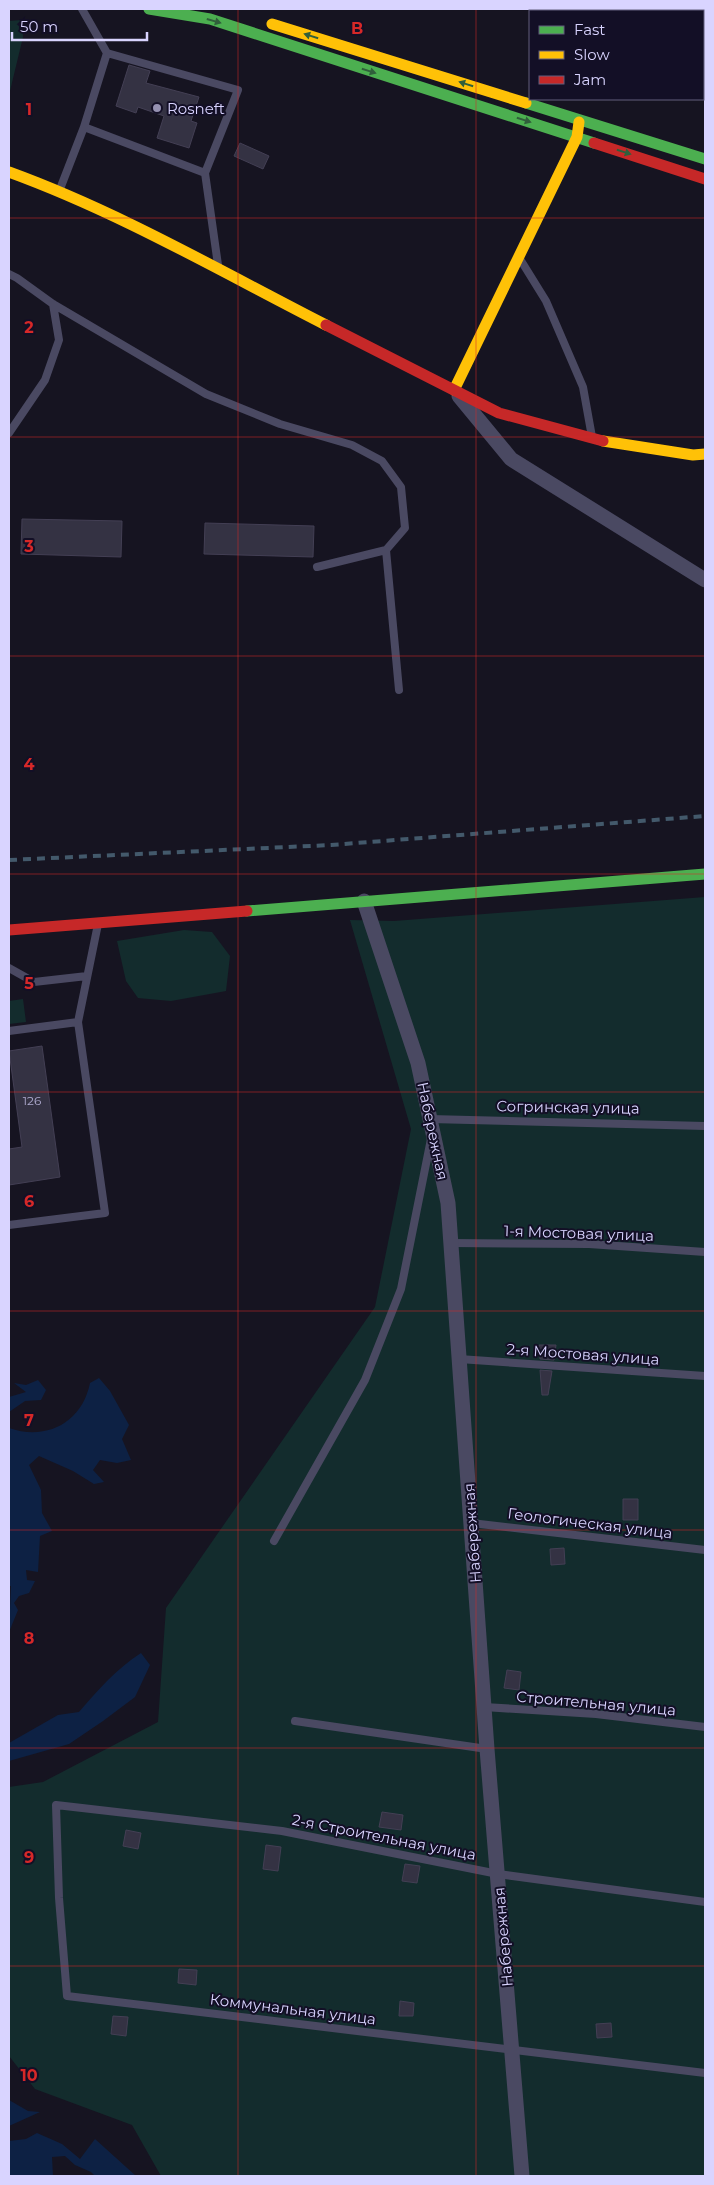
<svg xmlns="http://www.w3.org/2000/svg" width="714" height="2185" font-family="Montserrat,sans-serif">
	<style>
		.green { fill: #132c2d }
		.water { fill: #0d2144 }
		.building { fill: #343243; stroke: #433f54 }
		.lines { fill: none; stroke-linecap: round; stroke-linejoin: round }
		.lane { stroke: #4a4962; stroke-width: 8 }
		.street { stroke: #4a4962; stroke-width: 15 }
		.fast { stroke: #4caf50; stroke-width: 11 }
		.slow { stroke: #ffc107; stroke-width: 11 }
		.jam { stroke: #c62828; stroke-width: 11 }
		.rail { stroke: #43596b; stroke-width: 4; stroke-dasharray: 8 6; stroke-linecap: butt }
		.oneway { fill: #305f3b }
		.grid { fill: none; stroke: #d62828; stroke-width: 1; stroke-opacity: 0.55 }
		.poi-dot { fill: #9591b1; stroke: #130f26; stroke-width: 2 }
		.labels { text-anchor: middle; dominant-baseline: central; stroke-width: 4; stroke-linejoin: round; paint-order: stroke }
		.number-label { font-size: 12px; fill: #b0acd0 }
		.poi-label { font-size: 15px; fill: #d9d4ff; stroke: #130f26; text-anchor: start }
		.street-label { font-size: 15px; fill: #d9d4ff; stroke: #130f26 }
		.grid-label { font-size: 16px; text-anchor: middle; font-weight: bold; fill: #d62828; stroke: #130f26; stroke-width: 4; stroke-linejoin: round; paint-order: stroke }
	</style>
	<rect width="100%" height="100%" fill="#161421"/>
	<path class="green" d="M22 20 23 37 9 95V21Z
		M705 897V2176H161L132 2125 35 2089 9 2056V1787L43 1782 158 1722 166 1608 375 1307 411 1129 350 920 394 921Z
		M184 930 212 932 230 956 226 991 171 1001 138 998 126 981 117 941Z
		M23 999 26 1022 9 1024V1001Z"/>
	<path class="water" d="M99 1378 110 1391 129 1425 122 1439 131 1460 117 1463 100 1460 93 1470 104 1482 94 1484 73 1471 39 1456 29 1465 41 1490 42 1513 52 1531 40 1536 38 1572 26 1570 27 1580 35 1581 29 1593 19 1596 14 1603 18 1610 9 1632 11 1586H9V1428C46 1441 82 1423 90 1383Z
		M38 1380 46 1390 41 1400 25 1401 9 1412V1397L26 1392 14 1383 26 1385Z
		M141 1653 150 1665 135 1697 103 1721 69 1744 9 1761V1743L58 1715 79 1712C98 1690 116 1669 141 1653Z
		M9 2100 28 2111 40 2112 9 2126Z
		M37 2133 62 2144 80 2159 95 2139 136 2176H95L91 2172 75 2165 65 2156 52 2157 53 2176H9V2141L26 2139Z"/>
	<path class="building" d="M129 65 150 71 146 83 199 97 191 121 197 123 189 148 157 138 164 116 138 107 136 113 116 106Z
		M240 143 269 156 263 169 234 156Z
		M22 519 122 521 121 557 21 554Z
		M205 523 314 526 313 557 204 554Z
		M42 1046 60 1177 9 1185V1149L22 1147 9 1051Z
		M539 1345H556L554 1360 540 1359Z
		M540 1370 552 1371 548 1395H542Z
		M623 1499H638V1520H623Z
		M564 1548 565 1564 551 1565 550 1549Z
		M507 1670 521 1672 519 1690 504 1688Z
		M382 1812 403 1815 401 1830 379 1827Z
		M126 1830 141 1833 138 1849 123 1846Z
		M266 1845 281 1847 278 1871 263 1869Z
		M405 1864 420 1866 417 1883 402 1881Z
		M179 1969 197 1970 196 1985 178 1983Z
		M400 2001 414 2003 413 2016H399Z
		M113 2016 128 2017 126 2036 111 2034Z
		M611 2023 612 2037 597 2038 596 2024Z"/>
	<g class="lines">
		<path class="lane" d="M107 53 238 90 205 173 218 265
			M84 127 205 173
			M60 189 84 127 107 53 82 9
			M520 259 546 301 583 387 592 437
			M9 274 17 278 53 304 206 394 280 424 352 445 382 461 401 487 405 528 386 550 317 567
			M9 433 45 380 59 340 53 304
			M386 550 399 690
			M9 968 34 982 87 976
			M9 1031 78 1022
			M430 1119 705 1126
			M9 1225 105 1213 78 1022 98 924
			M451 1243 589 1244 705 1252
			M459 1359 705 1376
			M471 1523 705 1550
			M274 1541 365 1380 401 1289 431 1139
			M484 1707 596 1714 705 1727
			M295 1721 487 1749
			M705 1902 498 1874 282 1831 56 1805 59 1898 67 1996 705 2073"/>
		<path class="street" d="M459 396 511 459 705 580
			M364 901 418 1063 448 1203 487 1749 522 2176"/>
		<path class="fast" d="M149 9 210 19 594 143
			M526 103 705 159
			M247 911 705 874"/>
		<path class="slow" d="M272 24 526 103
			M9 172C119 212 222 272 326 325
			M454 390 577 137 579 122
			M603 441 693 455 705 454"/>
		<path class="jam" d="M594 143 705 179
			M326 325 499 413 603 441
			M9 930 247 911"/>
		<path class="rail" d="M9 860 331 845 705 816"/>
	</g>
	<defs><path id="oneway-solid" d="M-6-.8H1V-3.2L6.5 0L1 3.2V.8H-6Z" transform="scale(1.25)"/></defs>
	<g class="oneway">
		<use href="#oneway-solid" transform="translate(214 21) rotate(16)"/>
		<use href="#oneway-solid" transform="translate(311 36) rotate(-163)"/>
		<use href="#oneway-solid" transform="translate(369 71) rotate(17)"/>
		<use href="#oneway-solid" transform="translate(466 84) rotate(-163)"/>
		<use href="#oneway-solid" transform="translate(524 120) rotate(17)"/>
		<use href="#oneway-solid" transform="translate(624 152) rotate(18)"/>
	</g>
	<path class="grid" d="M238 9V2176M476 9V2176M9 218H705M9 437H705M9 656H705M9 874H705M9 1092H705M9 1311H705M9 1530H705M9 1748H705M9 1966H705"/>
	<circle class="poi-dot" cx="157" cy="108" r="5"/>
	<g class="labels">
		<g class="number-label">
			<text x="32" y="1100">126</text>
		</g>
		<g class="poi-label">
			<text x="167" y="108">Rosneft</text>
		</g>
		<g class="street-label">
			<text transform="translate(568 1107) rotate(1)">Согринская улица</text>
			<text transform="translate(433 1131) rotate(78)">Набережная</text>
			<text transform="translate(579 1233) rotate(2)">1-я Мостовая улица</text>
			<text transform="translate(583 1354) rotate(4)">2-я Мостовая улица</text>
			<text transform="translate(590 1523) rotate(7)">Геологическая улица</text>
			<text transform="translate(472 1533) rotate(-94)">Набережная</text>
			<text transform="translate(596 1703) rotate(5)">Строительная улица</text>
			<text transform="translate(384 1837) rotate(11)">2-я Строительная улица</text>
			<text transform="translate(503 1937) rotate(-95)">Набережная</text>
			<text transform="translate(293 2009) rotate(7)">Коммунальная улица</text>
		</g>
	</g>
	<g class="grid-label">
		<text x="357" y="34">B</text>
		<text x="29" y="115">1</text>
		<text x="29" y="333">2</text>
		<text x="29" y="552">3</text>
		<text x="29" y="770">4</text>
		<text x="29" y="989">5</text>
		<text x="29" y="1207">6</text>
		<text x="29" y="1426">7</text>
		<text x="29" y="1644">8</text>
		<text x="29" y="1863">9</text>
		<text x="29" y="2081">10</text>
	</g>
	<rect width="714" height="2185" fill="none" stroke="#d9d4ff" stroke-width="20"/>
	<rect x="529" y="10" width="175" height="90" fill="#130f26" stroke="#625e7d"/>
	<rect x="539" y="26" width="25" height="8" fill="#4caf50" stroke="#625e7d"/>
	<text x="574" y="35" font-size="15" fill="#d9d4ff">Fast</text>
	<rect x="539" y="51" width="25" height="8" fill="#ffc107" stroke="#625e7d"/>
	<text x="574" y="60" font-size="15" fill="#d9d4ff">Slow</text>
	<rect x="539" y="76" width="25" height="8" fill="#c62828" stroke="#625e7d"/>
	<text x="574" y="85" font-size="15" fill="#d9d4ff">Jam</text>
	<path d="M12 32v8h135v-8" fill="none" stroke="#d9d4ff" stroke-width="2.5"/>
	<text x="20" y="32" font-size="15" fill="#d9d4ff" stroke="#130f26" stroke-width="4" paint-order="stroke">50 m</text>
</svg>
